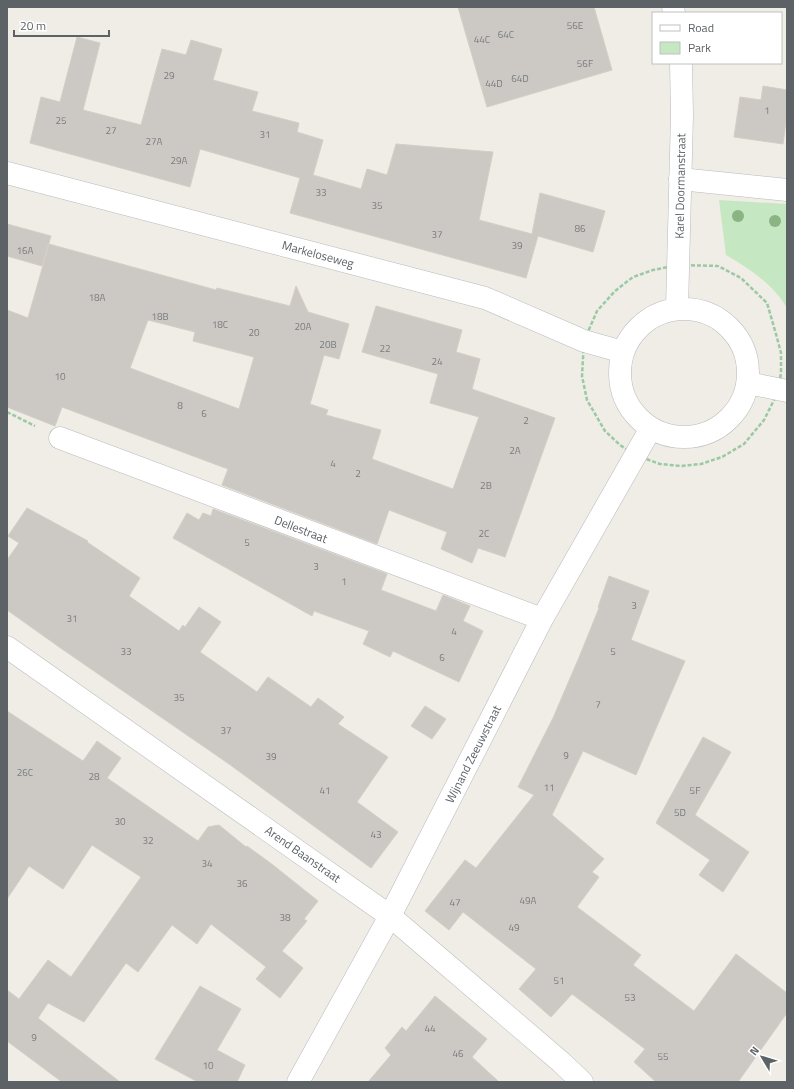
<svg xmlns="http://www.w3.org/2000/svg" width="794" height="1089" font-family="'Titillium Web',sans-serif">
	<style>
		.green { fill: #c5e7c2 }
		.building { fill: #ccc9c5; stroke: #d4cec4; fill-rule: evenodd }
		.lines { fill: none; stroke-linecap: round; stroke-linejoin: round }
		.street-casing { stroke: #b8bbbf; stroke-width: 23 }
		.secondary-casing { stroke: #b7babf; stroke-width: 23 }
		.path { stroke: #9bc8a5; stroke-width: 2.5; stroke-dasharray: 4 2; stroke-linecap: butt }
		.street { stroke: #fff; stroke-width: 22 }
		.secondary { stroke: #fff; stroke-width: 22 }
		.tree { fill: #8ab484 }
		.labels { text-anchor: middle; dominant-baseline: central; stroke-width: 3; stroke-linejoin: round; paint-order: stroke }
		.number-label { font-size: 10px; fill: #797c7e }
		.street-label { font-size: 12px; fill: #5d6266; stroke: #fff }
	</style>
	<rect width="100%" height="100%" fill="#efede5"/>
	<path class="green" d="M719 200 787 204V308C773 284 750 269 726 255Z"/>
	<path class="building" d="M458 7H594L612 70 487 107Z
		M77 37 100 43 83 110 141 125 162 49 186 55 191 40 222 49 213 80 258 92 252 111 299 123 297 132 323 140 313 175 361 189 367 169 387 175 396 144 493 152 479 220 532 234 540 193 605 211 593 252 538 236 526 278 290 213 300 178 200 149 190 187 30 143 41 97 60 102Z
		M763 86 787 90V114L783 144 734 137 740 97 761 100Z
		M7 224 51 236 42 266 7 256Z
		M49 244 216 290 217 288 290 306 296 286 308 312 349 324 339 359 324 355 310 404 328 410 326 415 381 430 372 459 453 489 479 417 430 403 438 374 362 352 376 306 462 330 456 352 480 359 472 389 555 418 505 557 478 548 472 563 441 549 447 532 389 510 377 544 222 485 228 469 94 419 62 407 55 426 7 407V310L28 318ZM148 320 195 332 193 341 254 357 239 409 130 368Z
		M27 508 88 541 87 542 140 578 129 596 179 631 183 625 185 627 199 607 221 622 200 652 257 692 268 677 311 707 318 698 344 717 338 724 388 757 357 802 398 832 371 868 229 764 62 649 7 610V560L19 543 8 536Z
		M213 509 387 574 381 590 436 611 443 595 470 606 463 621 483 631 459 682 393 651 390 657 363 644 369 631 314 611 312 616 173 538 187 513 199 520 203 513 211 516Z
		M609 576 649 591 631 640 685 661 636 775 583 751 552 815 604 859 592 872 599 877 577 907 641 955 633 965 694 1011 736 954 787 993V1013L738 1082H656L634 1062 645 1049 572 994 551 1017 519 989 536 969 463 912 449 930 425 911 465 860 476 868 534 795 518 787 553 718 580 655 599 608 598 607Z
		M425 706 446 719 432 739 411 726Z
		M7 711 83 761 97 741 121 758 107 778 198 841 208 827 219 825 246 847 247 846 273 865 318 901 304 919 307 921 282 951 303 968 280 998 256 979 266 967 211 924 197 944 172 925 138 972 126 963 84 1022 48 1003 38 1018 120 1082H62L7 1041V990L19 999 48 960 71 977 141 877 92 845 63 889 29 866 7 899Z
		M703 737 731 752 695 815 749 852 723 892 699 875 710 860 656 823Z
		M200 986 241 1009 217 1050 245 1065 237 1082H198L155 1059Z
		M435 996 487 1039 472 1057 499 1082H368L391 1055 385 1048 402 1027 406 1031Z"/>
	<g class="lines">
		<g class="street-casing">
			<path id="street" d="M680 179 787 190
				M60 438 542 619
				M7 647 390 916 561 1062 582 1082"/>
		</g>
		<g class="secondary-casing">
			<path id="secondary" d="M673 7 674 13
				M7 173 485 298 584 341 623 352
				M677 309 682 115 681 63
				M620 373a64 64 0 1 1 128 0a64 64 0 1 1-128 0Z
				M748 383 787 391
				M298 1082 390 916 542 619 651 428"/>
		</g>
		<path class="path" d="M679 265 718 266 741 278 767 303 776 334 781 353V371L779 390 764 420 744 444 722 457 701 464 681 466 660 464 635 455 620 445 605 431 587 400 582 376 584 341 597 311 615 291 633 277 653 270Z
			M7 412 35 426"/>
		<use href="#street" class="street"/>
		<use href="#secondary" class="secondary"/>
	</g>
	<g class="tree">
		<circle cx="738" cy="216" r="6"/>
		<circle cx="775" cy="221" r="6"/>
	</g>
	<g class="labels">
		<g class="number-label">
			<text x="575" y="25">56E</text>
			<text x="506" y="34">64C</text>
			<text x="482" y="39">44C</text>
			<text x="585" y="63">56F</text>
			<text x="169" y="75">29</text>
			<text x="520" y="78">64D</text>
			<text x="494" y="83">44D</text>
			<text x="767" y="110">1</text>
			<text x="61" y="120">25</text>
			<text x="111" y="130">27</text>
			<text x="265" y="134">31</text>
			<text x="154" y="141">27A</text>
			<text x="179" y="160">29A</text>
			<text x="321" y="192">33</text>
			<text x="377" y="205">35</text>
			<text x="580" y="228">86</text>
			<text x="437" y="234">37</text>
			<text x="517" y="245">39</text>
			<text x="25" y="250">16A</text>
			<text x="97" y="297">18A</text>
			<text x="160" y="316">18B</text>
			<text x="220" y="324">18C</text>
			<text x="303" y="326">20A</text>
			<text x="254" y="332">20</text>
			<text x="328" y="344">20B</text>
			<text x="385" y="348">22</text>
			<text x="437" y="361">24</text>
			<text x="60" y="376">10</text>
			<text x="180" y="405">8</text>
			<text x="204" y="413">6</text>
			<text x="526" y="420">2</text>
			<text x="515" y="450">2A</text>
			<text x="333" y="463">4</text>
			<text x="358" y="473">2</text>
			<text x="486" y="485">2B</text>
			<text x="484" y="533">2C</text>
			<text x="247" y="542">5</text>
			<text x="316" y="566">3</text>
			<text x="344" y="581">1</text>
			<text x="634" y="605">3</text>
			<text x="72" y="618">31</text>
			<text x="454" y="631">4</text>
			<text x="126" y="651">33</text>
			<text x="613" y="651">5</text>
			<text x="442" y="657">6</text>
			<text x="179" y="697">35</text>
			<text x="598" y="704">7</text>
			<text x="226" y="730">37</text>
			<text x="566" y="755">9</text>
			<text x="271" y="756">39</text>
			<text x="25" y="772">26C</text>
			<text x="94" y="776">28</text>
			<text x="549" y="787">11</text>
			<text x="325" y="790">41</text>
			<text x="695" y="790">5F</text>
			<text x="680" y="812">5D</text>
			<text x="120" y="821">30</text>
			<text x="376" y="834">43</text>
			<text x="148" y="840">32</text>
			<text x="207" y="863">34</text>
			<text x="242" y="883">36</text>
			<text x="528" y="900">49A</text>
			<text x="455" y="902">47</text>
			<text x="285" y="917">38</text>
			<text x="514" y="927">49</text>
			<text x="559" y="980">51</text>
			<text x="630" y="997">53</text>
			<text x="430" y="1028">44</text>
			<text x="34" y="1037">9</text>
			<text x="458" y="1053">46</text>
			<text x="663" y="1056">55</text>
			<text x="208" y="1065">10</text>
		</g>
		<g class="street-label">
			<text transform="translate(680 186) rotate(-89)">Karel Doormanstraat</text>
			<text transform="translate(318 254) rotate(15)">Markeloseweg</text>
			<text transform="translate(301 529) rotate(21)">Dellestraat</text>
			<text transform="translate(473 754) rotate(-63)">Wijnand Zeeuwstraat</text>
			<text transform="translate(303 854) rotate(35)">Arend Baanstraat</text>
		</g>
	</g>
	<rect width="794" height="1089" fill="none" stroke="#5d6266" stroke-width="16"/>
	<rect x="652" y="12" width="130" height="52" fill="#ffffff" stroke="#bec0c2"/>
	<rect x="660" y="25" width="20" height="6" fill="#ffffff" stroke="#bec0c2"/>
	<text x="688" y="32" font-size="12" fill="#5d6266">Road</text>
	<rect x="660" y="42" width="20" height="12" fill="#c5e7c2" stroke="#bec0c2"/>
	<text x="688" y="52" font-size="12" fill="#5d6266">Park</text>
	<g transform="translate(762 1057) rotate(308)" stroke="#ffffff" stroke-width="3" paint-order="stroke">
	<path d="M0-3L7 15L0 10L-7 15Z" fill="#5d6266"/>
	<text y="-6" font-size="11" font-weight="bold" text-anchor="middle" fill="#5d6266">N</text>
	</g>
	<path d="M14 30v6h95v-6" fill="none" stroke="#5d6266" stroke-width="2"/>
	<text x="20" y="30" font-size="12" fill="#5d6266" stroke="#ffffff" stroke-width="3" paint-order="stroke">20 m</text>
</svg>
